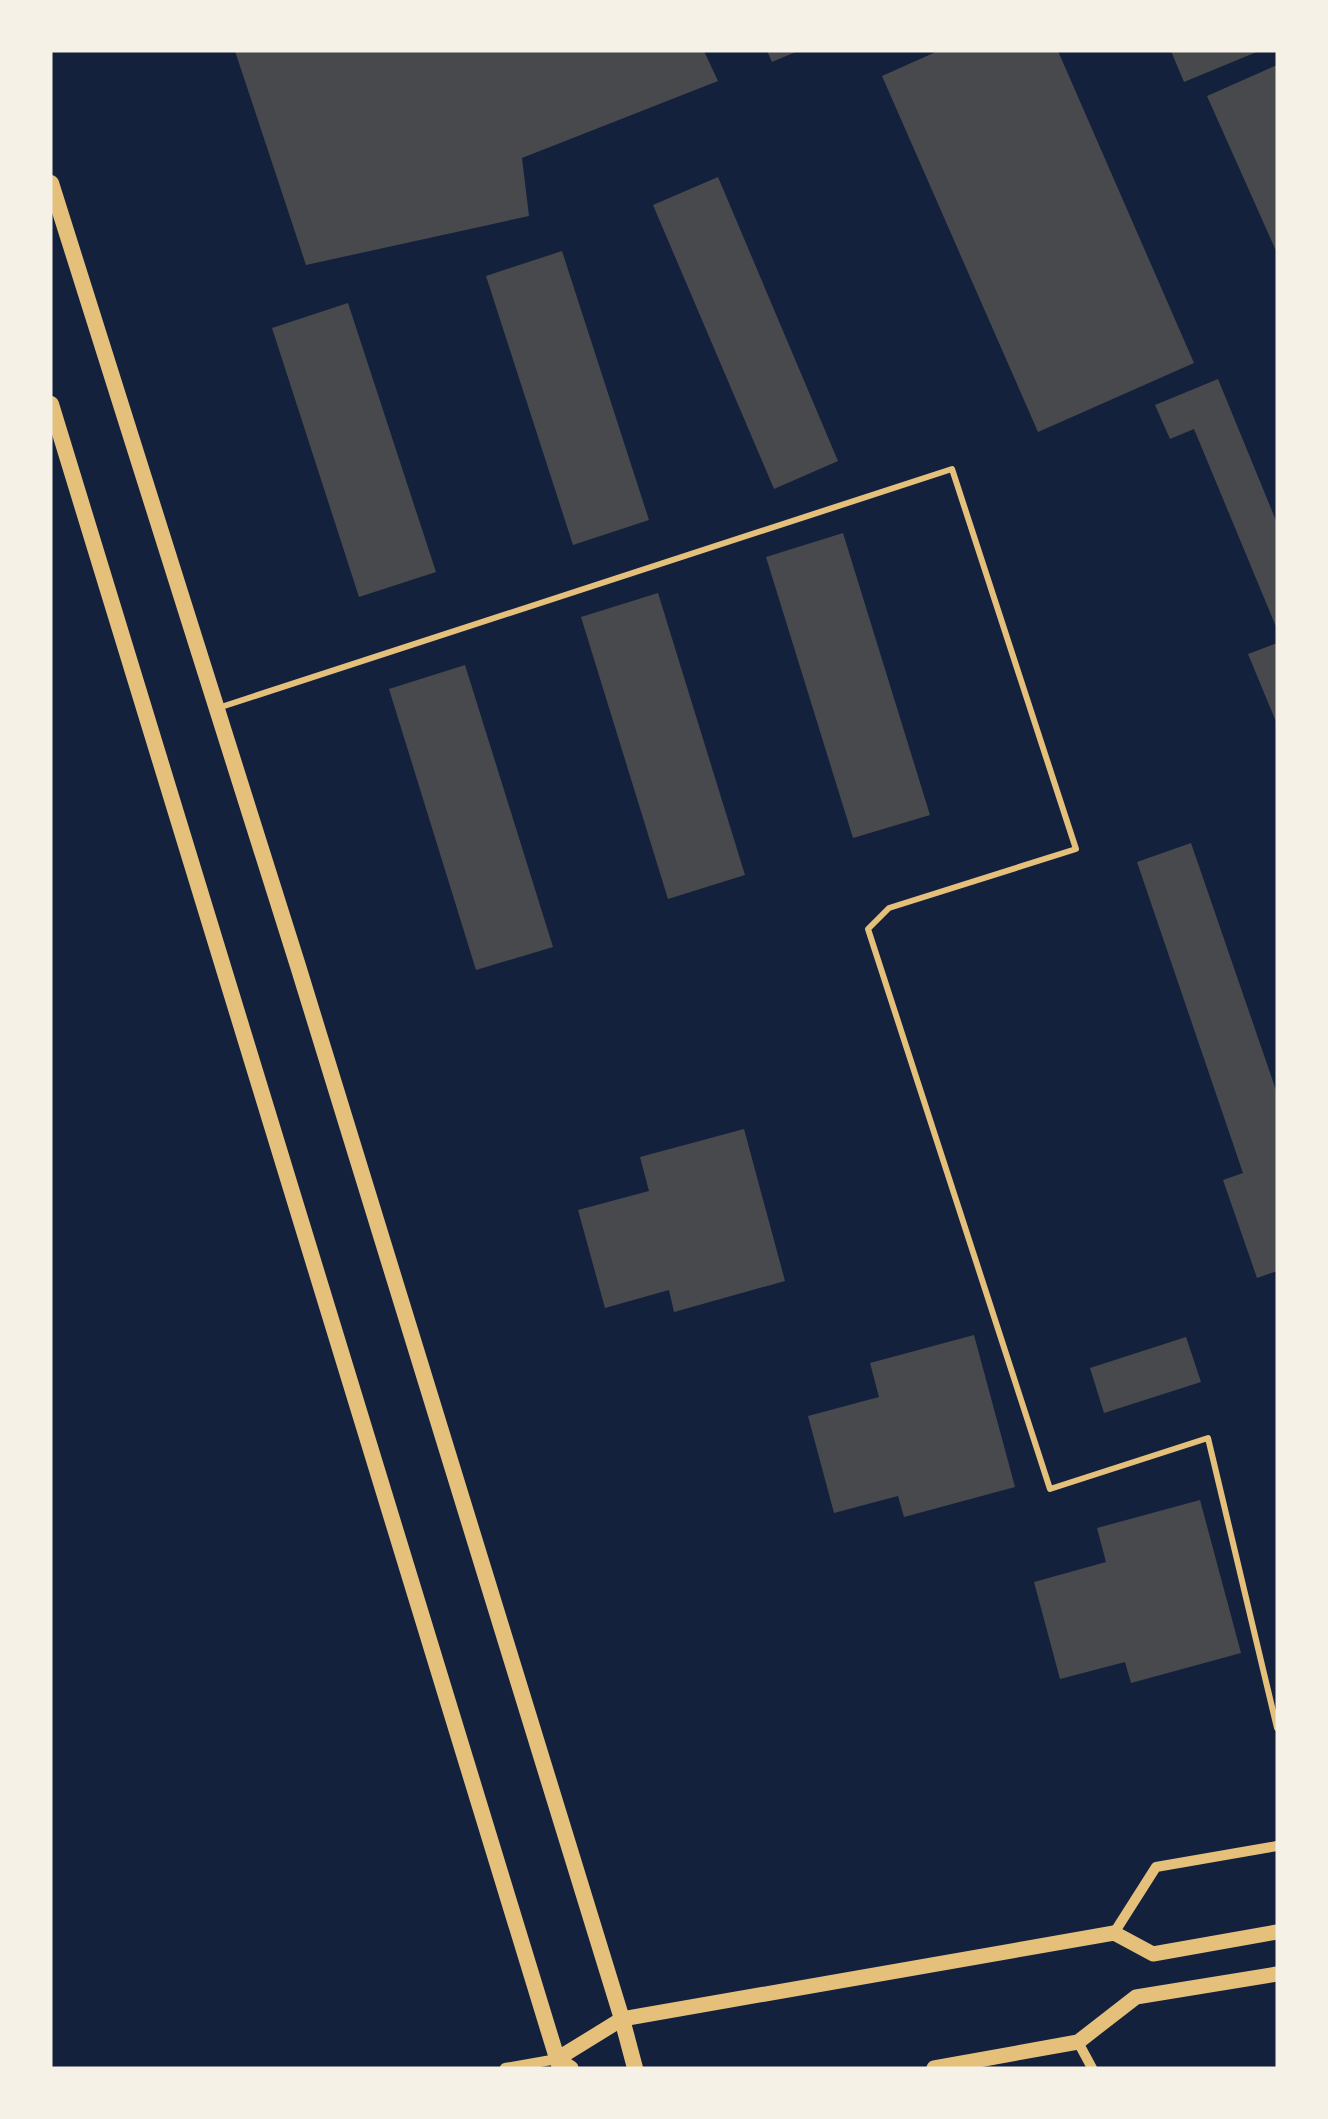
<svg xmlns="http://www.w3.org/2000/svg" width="1328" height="2119" font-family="Commissioner,sans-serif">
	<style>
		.building { fill: #48494c }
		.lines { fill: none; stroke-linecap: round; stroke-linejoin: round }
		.minor { stroke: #e5c07b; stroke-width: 6 }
		.tertiary { stroke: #e5c07b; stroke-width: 10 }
		.primary { stroke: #e5c07b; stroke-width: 15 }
		.trunk { stroke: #e5c07b; stroke-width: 16 }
	</style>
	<rect width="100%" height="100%" fill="#14213d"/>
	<path class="building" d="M235 51H704L718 81 522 158 529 216 306 265Z
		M767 51H798L772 62Z
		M938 51H1058L1194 363 1038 432 882 76Z
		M1171 51H1259L1184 82Z
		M1277 65V253L1207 96Z
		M718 177 838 461 774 489 653 205Z
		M562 251 649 520 573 545 486 276Z
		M348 303 436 572 359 597 272 328Z
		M1218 379 1277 523V629L1194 429 1170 439 1155 405Z
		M843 533 930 815 853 838 766 557Z
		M658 593 745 875 668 899 581 617Z
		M1277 643V724L1248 654Z
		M465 665 553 947 476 970 389 689Z
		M1191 843 1277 1093V1271L1257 1278 1223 1180 1243 1173 1137 862Z
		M744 1129 785 1281 674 1312 669 1290 605 1308 578 1210 649 1191 640 1157Z
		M974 1335 1015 1487 904 1517 898 1496 834 1513 808 1416 879 1397 870 1363Z
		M1186 1337 1201 1382 1104 1413 1090 1368Z
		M1200 1500 1241 1653 1131 1683 1125 1662 1060 1679 1034 1582 1106 1562 1097 1528Z"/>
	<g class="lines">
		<path class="minor" d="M218 708 952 469 1076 849 889 908 868 929 1050 1489 1208 1438 1277 1728"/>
		<path class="tertiary" d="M1114 1933 1156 1867 1277 1846
			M1078 2042 1092 2068
			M505 2068 557 2059"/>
		<path class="primary" d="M571 2068 557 2059 622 2019 1114 1933 1153 1954 1277 1932
			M934 2068 1078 2042 1136 1997 1277 1974"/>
		<path class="trunk" d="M51 183 298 966 622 2019 635 2068
			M51 404 560 2068"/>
	</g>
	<rect width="1328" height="2119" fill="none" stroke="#f6f1e7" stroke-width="105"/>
</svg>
